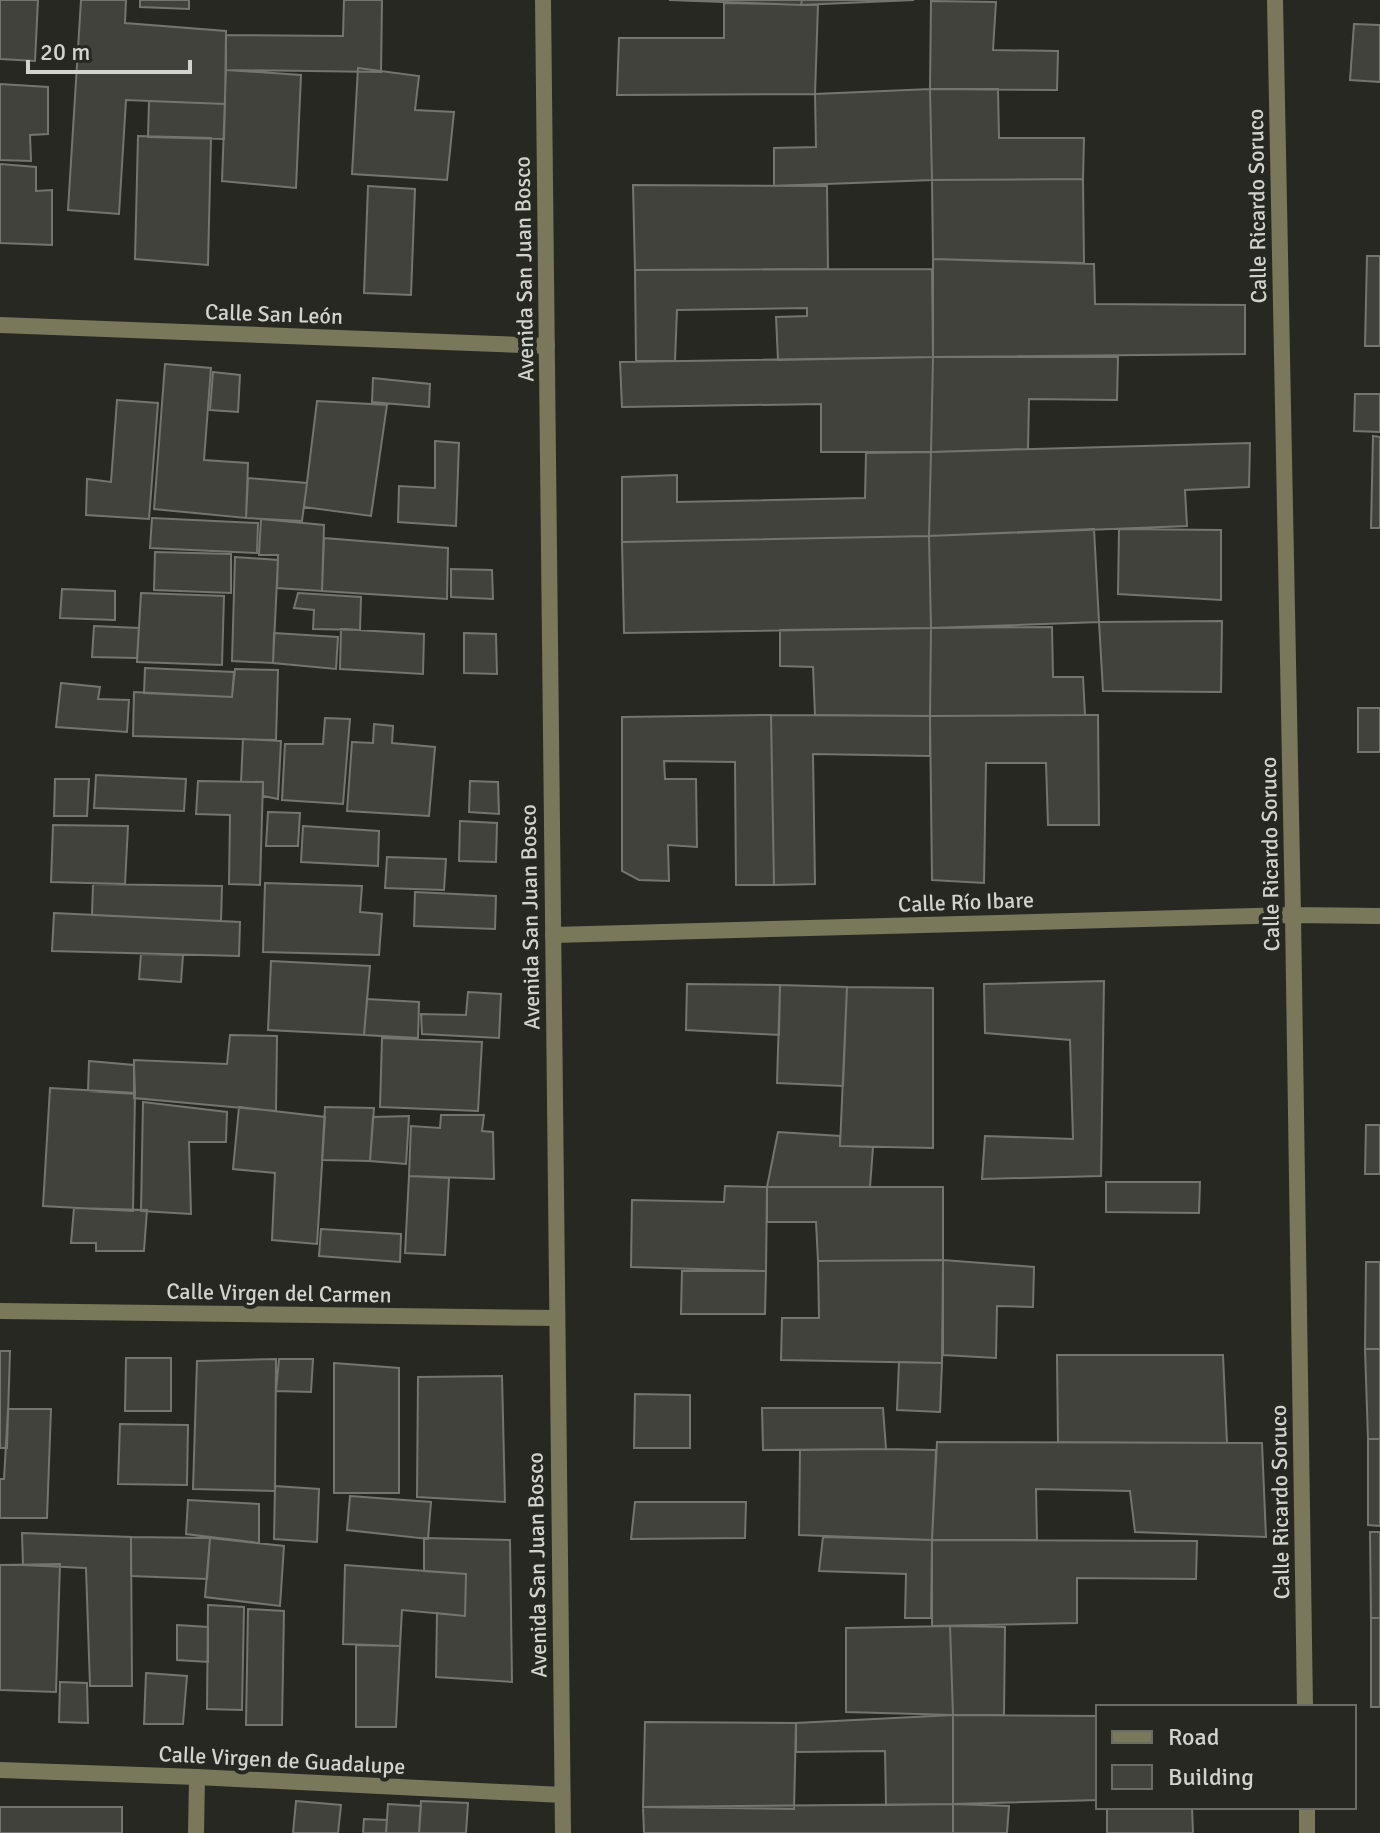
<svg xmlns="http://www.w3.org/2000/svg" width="1380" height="1833" font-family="Signika,sans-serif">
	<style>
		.building { fill: #42423c; stroke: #75756f; stroke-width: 2 }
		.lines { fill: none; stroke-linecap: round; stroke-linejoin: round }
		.minor { stroke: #79785a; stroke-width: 16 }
		.tertiary { stroke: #79785a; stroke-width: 16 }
		.labels { text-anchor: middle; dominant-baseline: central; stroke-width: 8; stroke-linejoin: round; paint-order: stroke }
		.street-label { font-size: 22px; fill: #d2d2ce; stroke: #282823 }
	</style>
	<rect width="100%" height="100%" fill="#282823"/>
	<path class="building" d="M0 0H38L35 61 0 59Z
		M81 0H126L125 23 226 31 225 104 126 100 119 214 68 210Z
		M140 0H189V9L140 7Z
		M344 0H382L381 72 226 70V35L343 36Z
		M669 0H802L801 5Z
		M802 0H914L801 5Z
		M931 1 996 2 993 50 1058 51 1057 90 930 89Z
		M724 3 818 5 815 94 617 95 619 38H724Z
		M1354 24 1380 25V82L1350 80Z
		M358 68 419 76 415 110 454 112 447 180 352 174Z
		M226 70 301 75 296 188 222 181Z
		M0 84 48 87V134L30 135 31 161 0 160Z
		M930 89 932 180 774 186V148L816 147 815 94Z
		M930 89H998L999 138H1084L1083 179 932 180Z
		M149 101 225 104 224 139 148 137Z
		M138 136 211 138 208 265 135 259Z
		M0 164 36 167V191L52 190V245L0 243Z
		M1083 179 1084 263 933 259 932 180Z
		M633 185 827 186 828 269 635 270Z
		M368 186 415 189 411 295 364 293Z
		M1367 256H1380V346H1365Z
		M933 259 1094 264 1095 304 1245 305V354L933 357Z
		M932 269 933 357 778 360 776 317 807 316V308L677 310 675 361H636L635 270Z
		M933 357H1118L1117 400 1029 399 1028 449 931 452Z
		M933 357 931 452H821V404L622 407 620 362Z
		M165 364 211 368 204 460 248 463 246 518 154 509Z
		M213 372 240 375 238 412 210 410Z
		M373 378 430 384 429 407 372 402Z
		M1355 394H1380V432L1354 431Z
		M117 400 158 403 149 519 86 515 87 479 111 482Z
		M317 401 387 405 371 516 304 507Z
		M1373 436 1380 437V528H1371Z
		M435 441 459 443 456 526 398 522 399 486 435 488Z
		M1250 443 1249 487 1185 490 1187 526 929 536 931 452Z
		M931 452 929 536 622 542V477L677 475V502L865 498 866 453Z
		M248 478 307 483 302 521 246 518Z
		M152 518 258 523 257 553 150 548Z
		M261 519 324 525 322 591 277 588 278 555H259Z
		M1094 529 1099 622 931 628 929 536Z
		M1119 529 1221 530V600L1118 594Z
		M929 536 931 628 624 633 622 542Z
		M324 538 448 548 447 599 322 591Z
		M155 552 231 554V593L154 590Z
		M235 557 278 560 273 663 232 661Z
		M451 569 492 570 493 599 451 597Z
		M62 589 115 591V620L60 618Z
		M141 593 224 596 222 665 137 662Z
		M298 593 361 597 360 630 313 629 314 610 294 608Z
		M1222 621 1221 692 1103 691 1099 622Z
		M94 626 139 628 137 658 92 657Z
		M1052 627 1053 677H1083L1085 715 930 716 931 628Z
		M931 628 930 716 815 715 813 667 780 666V630Z
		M341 629 424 634 423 674 340 669Z
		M274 633 338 637 336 669 273 663Z
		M464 633 496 634 497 674 464 673Z
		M145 668 234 672 232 697 144 693Z
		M235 669 278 670 276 740 133 736 134 692 232 697Z
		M61 683 100 687 98 699 129 700 127 732 56 727Z
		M1358 708H1380V752H1358Z
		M771 715 774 885H736L735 762 664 761 665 779H696L697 847 668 845 669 881 639 880 622 871V717Z
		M771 715 930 716V756L813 754 815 884 774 885Z
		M1085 715H1098L1099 825H1048L1046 763H986L984 883 932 880 930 716Z
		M325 718 350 719 343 804 282 800 285 744H323Z
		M374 724 393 726 392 743 435 747 429 816 347 811 352 742 373 743Z
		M243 739 281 741 278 799 263 796V782H241Z
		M96 775 186 779 184 811 94 808Z
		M55 779H89L87 816H54Z
		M198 781 263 782 260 885 229 884 230 815 196 814Z
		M470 781 498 782 499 814 469 812Z
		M268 812 300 813 298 846H266Z
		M460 821 497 823 496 862 459 861Z
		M53 825 128 826 125 884 51 882Z
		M303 826 379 831 378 866 301 862Z
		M387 857 446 859 444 890 385 888Z
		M265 883 362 886 360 912 382 914 379 955 263 952Z
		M93 884 222 886 221 921 92 915Z
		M415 892 496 896 495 929 414 926Z
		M54 913 240 922 239 956 52 951Z
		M141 954 183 955 181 982 139 979Z
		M271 961 370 966 364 1035 268 1030Z
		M1104 981 1101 1176 982 1179 985 1136 1073 1139 1070 1040 985 1033 984 984Z
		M687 984 780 985 779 1035 686 1030Z
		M780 985 847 987 843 1086 777 1083Z
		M847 987 933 988V1148L840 1146Z
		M468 992 501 994 499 1038 422 1034 421 1014 466 1015Z
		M367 999 419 1002 418 1038 364 1035Z
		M230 1035 277 1036 276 1111 134 1098V1060L227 1064Z
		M382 1038 482 1042 478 1111 380 1107Z
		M89 1061 134 1065 135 1094 88 1091Z
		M50 1088 135 1093 133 1211 43 1206Z
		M143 1102 227 1112 226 1142H189L191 1214 141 1211Z
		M239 1107 325 1117 317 1244 272 1240 275 1173 233 1169Z
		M325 1107 374 1108 370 1161 322 1160Z
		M441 1115H484L482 1131 493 1132 494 1179 409 1176 411 1126 440 1128Z
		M409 1116 406 1164 370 1161 373 1117Z
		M1366 1125H1380V1174H1365Z
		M778 1132 840 1136V1146L873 1147 870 1187H767Z
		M409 1176 449 1178 445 1255 405 1253Z
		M1106 1182H1200L1199 1213 1106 1212Z
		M725 1186 767 1187 766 1271 631 1267 632 1200 724 1202Z
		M767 1187H943V1260L818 1261 816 1222H767Z
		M74 1208 147 1210 144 1251H96V1243H71Z
		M321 1229 401 1234 400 1262 319 1256Z
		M943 1260 1034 1267 1033 1307 997 1306 996 1358 943 1355Z
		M943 1260 942 1363 781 1360 782 1318H819L818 1261Z
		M1366 1262H1380V1349H1365Z
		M682 1271H766L765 1314H681Z
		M1365 1349H1380V1439H1368Z
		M0 1351H10L7 1448H0Z
		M1057 1355H1223L1227 1443 1058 1442Z
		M126 1358H171V1411H125Z
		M276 1359 275 1491 193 1489 197 1361Z
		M279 1359H313L311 1392 276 1391Z
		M899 1362 942 1363 940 1412 897 1410Z
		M334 1363 399 1368V1493H334Z
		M502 1376 505 1502 417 1497 418 1377Z
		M635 1394 690 1395V1448H634Z
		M762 1408H883L886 1449 763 1450Z
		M8 1409H51L47 1518H0V1479H4Z
		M120 1424 188 1425 187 1485 118 1484Z
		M1368 1439H1380V1526L1368 1525Z
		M937 1442 1262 1443 1266 1537 1135 1532 1130 1491 1036 1489 1037 1540H932Z
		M886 1449 936 1450 932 1540 799 1535 800 1450Z
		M275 1486 319 1489 317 1542 274 1539Z
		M350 1496 431 1502 428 1539 347 1530Z
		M188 1500 259 1504V1543L186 1534Z
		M635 1502H746L745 1538 631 1539Z
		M1370 1532H1380V1618H1371Z
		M22 1533 131 1537 132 1686H90L86 1568 23 1565Z
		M131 1537 210 1538 207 1579 131 1576Z
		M823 1537 932 1540 931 1618H905L906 1574 819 1571Z
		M210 1538 284 1546 280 1606 205 1597Z
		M424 1538 510 1540 512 1682 436 1677 437 1613 465 1616 466 1574 424 1571Z
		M932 1540 1197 1541 1196 1579 1077 1578V1623L932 1626Z
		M60 1564 56 1692 0 1690V1565Z
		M345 1565 466 1574 465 1616 402 1610 400 1646 343 1644Z
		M208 1605 244 1607 242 1710 207 1709Z
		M248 1609 284 1611 282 1725H246Z
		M1371 1618H1380V1707H1371Z
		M177 1625 208 1627V1662L177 1660Z
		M950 1626 1005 1627 1004 1715H953Z
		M950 1626 953 1715 846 1712V1628Z
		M356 1645 400 1646 396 1727H356Z
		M146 1673 187 1676 183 1724H144Z
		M60 1682 87 1683 88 1723 59 1722Z
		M953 1715 1098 1716V1800L953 1804Z
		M953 1715V1804L886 1805 885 1751 796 1752V1723Z
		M645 1722 796 1723 794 1809 643 1807Z
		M296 1801 341 1805 338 1833H293Z
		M421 1801 468 1803 466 1833H419Z
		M388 1804 421 1806 419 1833H386Z
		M953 1804 1009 1806 1007 1833H953Z
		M953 1804V1833H644L643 1807Z
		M0 1807H122V1833H0Z
		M1107 1807H1192L1193 1833H1107Z
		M364 1819 387 1820 386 1833H363Z"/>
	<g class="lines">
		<path class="minor" d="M1275 0 1293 915 1305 1707
			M0 325 547 346
			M553 935 1293 915 1380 916
			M0 1311 557 1318
			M0 1770 197 1777 562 1795
			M1307 1807V1833
			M196 1833 197 1777"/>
		<path class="tertiary" d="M543 0 563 1833"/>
	</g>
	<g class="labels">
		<g class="street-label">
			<text transform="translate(1257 206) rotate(-91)">Calle Ricardo Soruco</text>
			<text transform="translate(524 269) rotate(-91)">Avenida San Juan Bosco</text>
			<text transform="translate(274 314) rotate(2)">Calle San León</text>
			<text transform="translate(1270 854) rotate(-91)">Calle Ricardo Soruco</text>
			<text transform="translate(966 902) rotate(-2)">Calle Río Ibare</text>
			<text transform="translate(530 917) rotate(-91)">Avenida San Juan Bosco</text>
			<text transform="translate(279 1293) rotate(1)">Calle Virgen del Carmen</text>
			<text transform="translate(1280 1502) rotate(-91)">Calle Ricardo Soruco</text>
			<text transform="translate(537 1565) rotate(-91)">Avenida San Juan Bosco</text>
			<text transform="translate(282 1760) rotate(3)">Calle Virgen de Guadalupe</text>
		</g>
	</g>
	<rect x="1096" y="1705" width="260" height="104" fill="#282823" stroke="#6c6c67" stroke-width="2"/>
	<rect x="1112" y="1731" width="40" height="12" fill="#79785a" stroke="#6c6c67" stroke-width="2"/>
	<text x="1168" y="1745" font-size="24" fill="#d2d2ce">Road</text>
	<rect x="1112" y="1765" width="40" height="24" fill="#42423c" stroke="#6c6c67" stroke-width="2"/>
	<text x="1168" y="1785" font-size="24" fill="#d2d2ce">Building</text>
	<path d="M28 60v12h162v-12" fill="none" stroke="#d2d2ce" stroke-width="4"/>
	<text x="40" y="60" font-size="24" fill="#d2d2ce" stroke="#282823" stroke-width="6" paint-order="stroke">20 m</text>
</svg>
